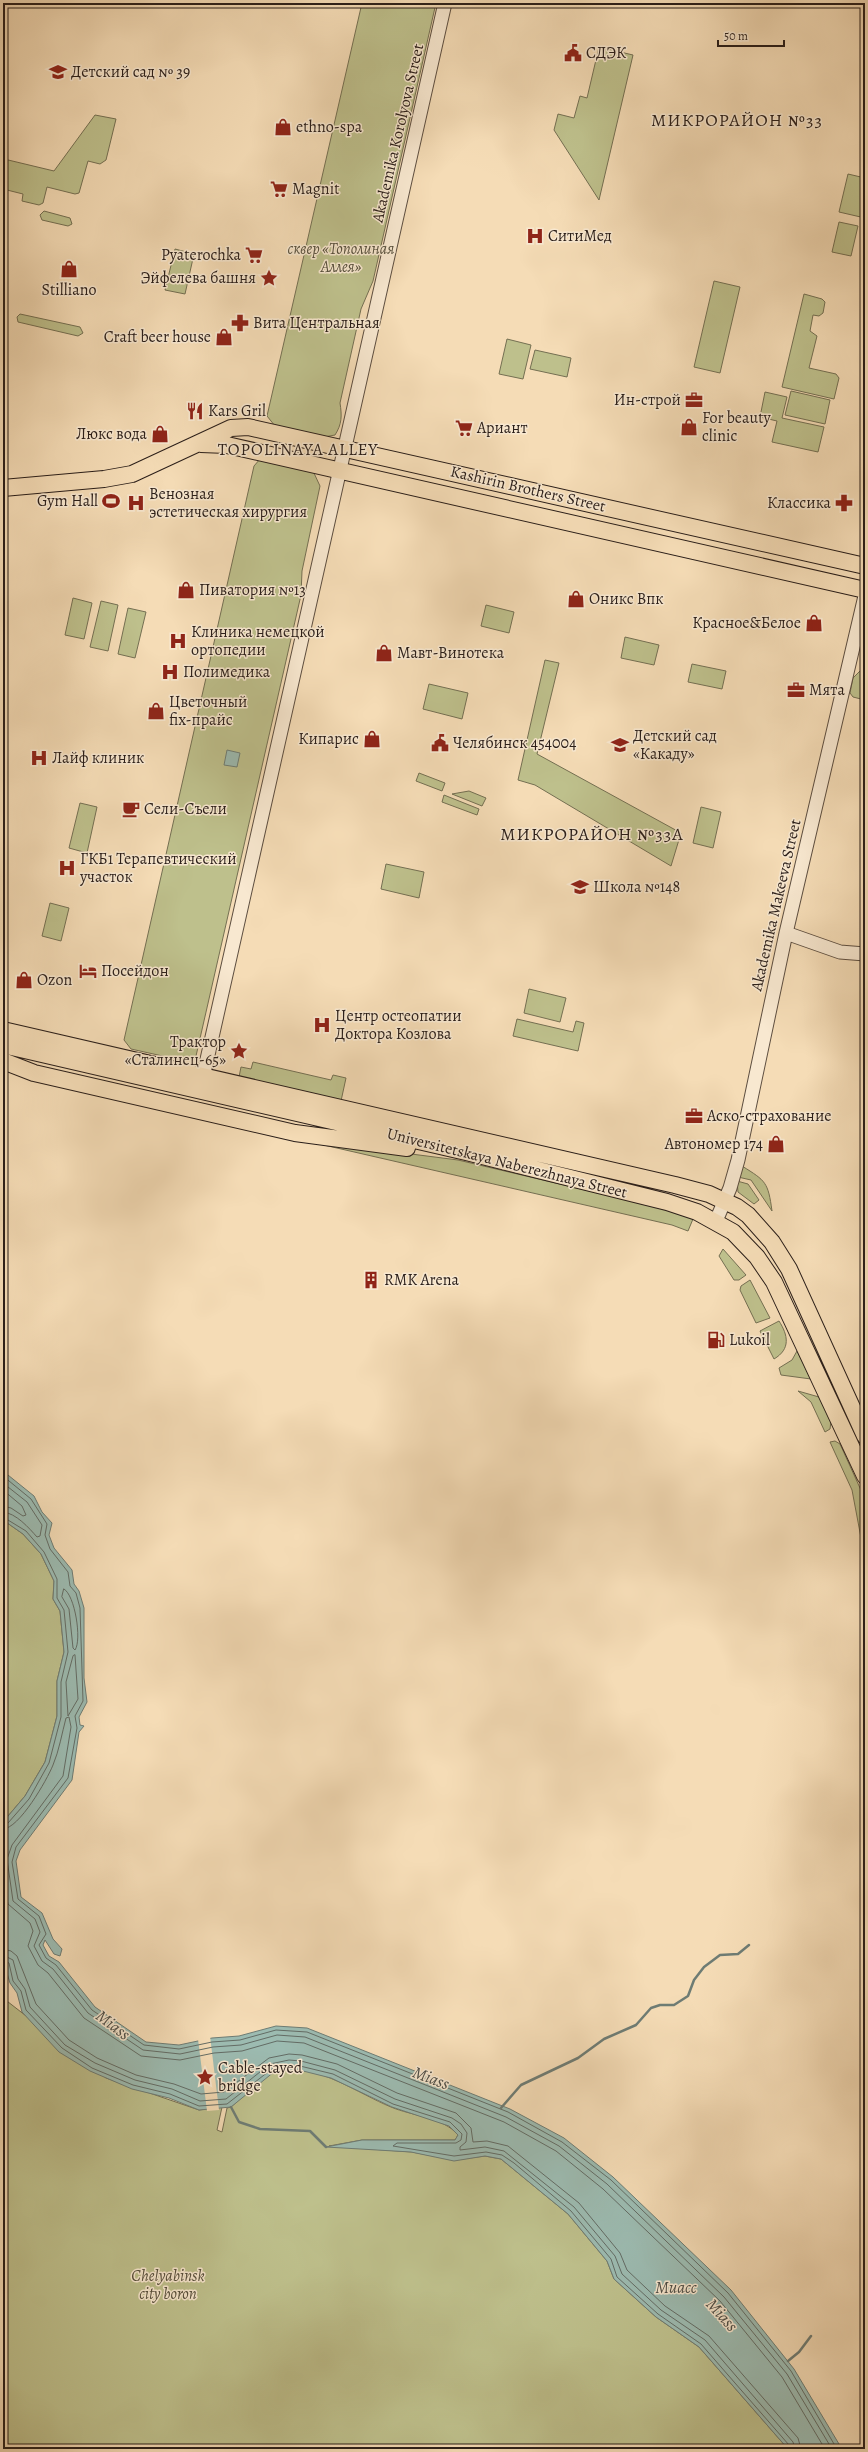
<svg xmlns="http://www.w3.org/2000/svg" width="868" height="2452" font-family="Alegreya,serif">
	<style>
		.green { fill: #bec08c; stroke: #746f52 }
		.water { fill: #9cbbb1; stroke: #6e7c74 }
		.pier { fill: #f5dcb6 }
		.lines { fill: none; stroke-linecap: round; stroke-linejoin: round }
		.shore { stroke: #636c65; stroke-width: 1 }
		.stream { stroke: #6e7c74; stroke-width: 2.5 }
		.minor-casing { stroke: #5d4e40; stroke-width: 15 }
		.major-casing { stroke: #2a1e19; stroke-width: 18 }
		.minor { stroke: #f8e8d0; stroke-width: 13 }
		.major { stroke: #f5dcb6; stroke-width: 16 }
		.labels { text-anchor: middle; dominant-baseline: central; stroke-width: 3; stroke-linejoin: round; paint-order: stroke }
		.poi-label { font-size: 16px; fill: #2a1e19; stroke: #f8e8d0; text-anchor: start }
		.street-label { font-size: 16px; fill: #2a1e19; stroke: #f8e8d0 }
		.park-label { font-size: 16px; font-style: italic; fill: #564f3c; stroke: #f8e8d0 }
		.neighbourhood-label { font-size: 17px; letter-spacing: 1px; fill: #2a1e19; stroke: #f8e8d0 }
		.water-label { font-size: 17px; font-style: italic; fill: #4c4d47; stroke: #f8e8d0 }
		.quarter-label { font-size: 18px; letter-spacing: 1px; fill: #2a1e19; stroke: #f8e8d0 }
	</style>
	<rect width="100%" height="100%" fill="#f5dcb6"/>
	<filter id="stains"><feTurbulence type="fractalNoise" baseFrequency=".005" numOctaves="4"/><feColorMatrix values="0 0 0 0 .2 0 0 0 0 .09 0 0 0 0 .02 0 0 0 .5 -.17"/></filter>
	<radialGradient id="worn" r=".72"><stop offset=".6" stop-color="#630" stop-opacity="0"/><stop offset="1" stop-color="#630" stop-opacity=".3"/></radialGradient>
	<path class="green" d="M362 3H436L373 281 361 309 340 403C342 416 342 424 335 435L324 437 275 426 267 416Z
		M599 47 633 55 599 200 554 130 558 114 574 118 580 96 587 98Z
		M95 115 116 119 106 160 100 164 88 161 79 193 75 194 47 187 43 203 39 205 22 201 23 194 3 189V140L7 145 4 159 54 171Z
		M848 174 865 178V218L839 212Z
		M44 211 70 218 72 224 68 226 42 220 40 215Z
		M839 222 858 226 851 256 832 252Z
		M175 249 194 254 185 294 165 290Z
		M714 281 740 287 720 373 694 367Z
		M804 294 822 299 825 302 823 313 819 316 813 315 810 331 817 336 809 368 836 374 839 378 834 399 782 387Z
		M20 314 80 327 83 333 78 336 18 322 17 317Z
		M507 339 531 345 523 379 499 374Z
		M535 350 571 358 567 377 530 369Z
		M791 391 830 400 825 424 785 415Z
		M765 392 787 397 782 418 824 427 818 452 772 442 777 421 760 417Z
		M260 459 313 471 320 486 302 571 301 595 196 1056 185 1061 131 1049 124 1040 254 466Z
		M73 598 92 603 84 639 65 635Z
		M101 601 118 605 108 651 90 647Z
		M486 605 514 612 509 633 481 626Z
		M128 608 146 612 135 658 118 654Z
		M625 637 659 645 654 665 621 658Z
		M545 660 559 663 537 754 681 833 671 866 535 785 518 780Z
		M692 664 726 671 722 689 688 682Z
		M860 671H865V700L853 697 850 693 853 678Z
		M429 684 468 693 462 719 423 709Z
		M419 773 445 783 442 791 416 781Z
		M469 791 486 798 482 806 452 794Z
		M444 795 479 809 477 815 442 802Z
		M80 803 97 807 87 853 69 848Z
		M701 807 721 812 713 848 693 843Z
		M386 864 424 872 419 898 381 889Z
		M50 903 69 908 61 941 42 936Z
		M529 989 566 998 560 1022 524 1013Z
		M517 1019 573 1032 576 1021 584 1023 578 1051 513 1036Z
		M253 1062 331 1080 333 1075 346 1078 341 1101 239 1077 241 1067 251 1069Z
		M302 1140 458 1160 670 1210 693 1219 688 1231 672 1225Z
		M742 1166C766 1181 768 1182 772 1211L751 1180 738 1177Z
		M737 1181 748 1184 759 1200 754 1204 738 1192Z
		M723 1249 746 1275 739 1280H734L719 1256Z
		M750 1280 770 1318 756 1323 740 1290 741 1286Z
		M779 1321C788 1335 791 1349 774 1359L760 1331Z
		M797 1351 811 1379 781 1375 779 1368 792 1360Z
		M798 1391 819 1397 831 1421 830 1429 825 1432 811 1402Z
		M835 1441 840 1444 865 1499V1559L852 1490 830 1442Z
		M3 1520 23 1534 41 1554 54 1581 53 1599 60 1611 64 1652 57 1681V1716L45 1762 25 1796 3 1822Z
		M3 1998 106 2078 199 2110 222 2107 217 2130 222 2132 227 2108 231 2107C245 2095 264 2073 282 2070 318 2064 359 2094 391 2107 412 2116 443 2117 458 2135L455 2140H362L329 2146 412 2152 454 2160 485 2156 501 2159 568 2214 607 2261 614 2279 656 2317 699 2347 788 2449H3Z"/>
	<path class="water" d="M227 750 240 753 237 767 224 765Z
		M3 1471 34 1496 42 1512 52 1523 49 1535 54 1548 72 1570 74 1584 79 1591 84 1608V1678L87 1702 79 1717 80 1725 84 1726 79 1732 72 1780 20 1850 16 1861 21 1897 42 1913 53 1939 62 1949 60 1956 54 1954 45 1940 43 1945 49 1956 59 1962 95 2007 146 2042 179 2045 212 2038 239 2036 276 2026 307 2028 510 2109 564 2138 613 2177 731 2290 794 2369 842 2449H788L699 2347 656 2317 614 2279 607 2261 568 2214 501 2159 485 2156 454 2161 411 2152 326 2147 362 2140H455L458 2135 449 2126 392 2107 331 2078 299 2070 275 2071 231 2107 199 2110 169 2098 132 2089 90 2071 59 2052 22 2012 17 1993 10 1983 3 1960V1822L25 1796 45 1762 57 1716V1681L64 1652 60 1611 53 1599 54 1581 41 1554 23 1534 3 1520Z"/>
	<path class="pier" d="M210 2036 219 2110 207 2111 198 2039Z"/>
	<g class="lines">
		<path class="shore" d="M3 1476 31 1499 47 1524 45 1535 50 1549 68 1572 70 1586 76 1593 80 1608 83 1701 75 1716 77 1728 68 1778 16 1847 12 1862 18 1899 39 1916 46 1934 39 1945 46 1958 56 1965 92 2010 144 2045 179 2049 212 2042 240 2040 276 2030 307 2032 508 2112 562 2142 611 2180 728 2293 791 2371 837 2449
			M3 1483 27 1502 42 1525 40 1536 37 1537C29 1528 16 1513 3 1512
			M3 1490 22 1506 26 1515 23 1516 11 1508 3 1506
			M3 1517 26 1531 44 1552 57 1579V1598L64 1610 68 1652 61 1682V1717L49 1763 29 1799 8 1823 3 1824
			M64 1589C75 1595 82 1640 75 1650L73 1648 69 1609 62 1597Z
			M75 1655 78 1699 68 1716 66 1682 73 1656Z
			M3 1829C19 1829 47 1780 53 1765 59 1751 62 1733 66 1718L69 1717 71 1727 63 1776 12 1845 7 1859 13 1901 35 1919 40 1932 34 1946 42 1961 53 1969 88 2013 143 2050 180 2054 213 2047 241 2045 277 2035 305 2037 506 2117 559 2146 607 2184 724 2297 787 2374 832 2449
			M3 1879 8 1904 30 1923 33 1931 28 1946 38 1965 48 1973 84 2018 141 2056 180 2060 214 2053 242 2051 277 2041 304 2043 504 2122 556 2151 603 2189 720 2301 782 2377 825 2449
			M3 1949 11 1951 17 1956 36 2004 69 2040 97 2058 136 2075 174 2084 201 2094 224 2092 269 2058 289 2054 302 2055 337 2064 397 2093 456 2113 471 2128 473 2142 487 2141 508 2146 579 2203 620 2253 627 2270 665 2306 709 2336 798 2438 801 2449
			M3 1955 13 1960 18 1979 25 1989 30 2007 65 2045 95 2063 135 2080 172 2089 200 2101 226 2099 270 2064 289 2060 301 2061 335 2070 395 2099 452 2118 461 2124 467 2133 466 2142 460 2147V2150L485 2147 504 2151 574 2207 615 2256 622 2274 661 2310 705 2340 793 2442 795 2449
			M3 1960 9 1963 13 1981 21 1991 26 2010 62 2048 92 2068 133 2085 170 2094 199 2106 227 2104 273 2068 290 2065 300 2066 333 2074 393 2104 450 2122 462 2134 461 2140 456 2143H397L393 2146 454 2156 486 2152 502 2155 514 2163 571 2211 611 2259 617 2277 658 2314 701 2344 789 2445 790 2449"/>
		<path class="stream" d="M231 2107 239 2122 260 2129 310 2131 326 2147
			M501 2108 521 2085 578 2058 604 2039 636 2025 651 2008 660 2005H674L688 1996 694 1980 704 1967 720 1955 738 1954 749 1945
			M788 2361 799 2352 811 2336"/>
		<g class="minor-casing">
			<path id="minor" d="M786 933 840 952 865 954
				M201 1086 445 3
				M716 1221 730 1188 738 1160 786 933 865 596"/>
		</g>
		<g class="major-casing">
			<path id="major" d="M201 444 227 445 865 590
				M3 488 104 479 132 474 231 428 248 427 865 566
				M3 1030 675 1185 709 1194 737 1207 748 1215 772 1242 789 1269 865 1436
				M3 1045 466 1152 667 1202 697 1212 733 1232 757 1257 774 1282 865 1476
				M3 1061 34 1073 295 1133 407 1148"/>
		</g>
		<use href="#minor" class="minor"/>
		<use href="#major" class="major"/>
	</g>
	<defs>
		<g id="civic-bare" transform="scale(1.38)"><path d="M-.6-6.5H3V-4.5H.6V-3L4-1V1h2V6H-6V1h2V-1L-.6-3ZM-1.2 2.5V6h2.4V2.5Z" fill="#8f2418" stroke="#f8e8d0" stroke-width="2.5" paint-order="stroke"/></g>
		<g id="school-bare" transform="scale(1.38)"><path d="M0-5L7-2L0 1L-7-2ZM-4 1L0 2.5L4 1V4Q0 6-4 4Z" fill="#8f2418" stroke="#f8e8d0" stroke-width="2.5" paint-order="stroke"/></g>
		<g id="shop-bare" transform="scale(1.38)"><path d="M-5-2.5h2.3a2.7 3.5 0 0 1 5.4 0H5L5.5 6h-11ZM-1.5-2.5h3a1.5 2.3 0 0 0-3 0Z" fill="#8f2418" stroke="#f8e8d0" stroke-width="2.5" paint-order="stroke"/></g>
		<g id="supermarket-bare" transform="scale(1.38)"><path d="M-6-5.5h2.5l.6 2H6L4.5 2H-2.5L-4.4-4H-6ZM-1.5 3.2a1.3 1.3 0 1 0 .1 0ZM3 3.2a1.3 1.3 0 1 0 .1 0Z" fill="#8f2418" stroke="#f8e8d0" stroke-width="2.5" paint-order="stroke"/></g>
		<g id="hospital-bare" transform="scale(1.38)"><path d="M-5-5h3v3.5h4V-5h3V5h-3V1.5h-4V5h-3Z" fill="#8f2418" stroke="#f8e8d0" stroke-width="2.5" paint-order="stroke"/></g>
		<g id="sight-bare" transform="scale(1.38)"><path d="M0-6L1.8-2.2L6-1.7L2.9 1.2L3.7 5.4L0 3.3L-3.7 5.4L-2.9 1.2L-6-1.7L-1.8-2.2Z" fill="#8f2418" stroke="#f8e8d0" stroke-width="2.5" paint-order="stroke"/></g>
		<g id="pharmacy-bare" transform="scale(1.38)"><path d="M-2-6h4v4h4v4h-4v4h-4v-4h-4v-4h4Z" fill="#8f2418" stroke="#f8e8d0" stroke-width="2.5" paint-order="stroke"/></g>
		<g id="office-bare" transform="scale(1.38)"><path d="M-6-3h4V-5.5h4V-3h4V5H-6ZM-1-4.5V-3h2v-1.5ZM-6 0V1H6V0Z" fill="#8f2418" stroke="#f8e8d0" stroke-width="2.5" paint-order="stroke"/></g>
		<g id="restaurant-bare" transform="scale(1.38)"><path d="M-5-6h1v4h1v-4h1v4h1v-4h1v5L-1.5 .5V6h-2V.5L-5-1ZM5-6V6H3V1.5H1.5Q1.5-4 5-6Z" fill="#8f2418" stroke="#f8e8d0" stroke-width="2.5" paint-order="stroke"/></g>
		<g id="stadium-bare" transform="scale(1.38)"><path d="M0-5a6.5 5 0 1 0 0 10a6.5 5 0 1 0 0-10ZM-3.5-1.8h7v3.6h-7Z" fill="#8f2418" stroke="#f8e8d0" stroke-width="2.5" paint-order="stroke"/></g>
		<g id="cafe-bare" transform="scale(1.38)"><path d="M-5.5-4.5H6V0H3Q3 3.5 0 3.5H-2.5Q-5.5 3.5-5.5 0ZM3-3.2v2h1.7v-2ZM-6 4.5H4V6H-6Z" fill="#8f2418" stroke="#f8e8d0" stroke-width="2.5" paint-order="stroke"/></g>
		<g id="hotel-bare" transform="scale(1.38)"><path d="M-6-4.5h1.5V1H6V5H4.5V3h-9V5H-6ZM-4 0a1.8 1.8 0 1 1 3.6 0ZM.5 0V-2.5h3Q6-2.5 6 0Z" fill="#8f2418" stroke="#f8e8d0" stroke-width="2.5" paint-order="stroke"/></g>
		<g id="building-bare" transform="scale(1.38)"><path d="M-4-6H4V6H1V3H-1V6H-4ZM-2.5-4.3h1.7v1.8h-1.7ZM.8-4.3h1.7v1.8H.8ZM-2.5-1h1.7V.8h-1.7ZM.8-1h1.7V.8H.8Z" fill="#8f2418" stroke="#f8e8d0" stroke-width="2.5" paint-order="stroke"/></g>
		<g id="fuel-bare" transform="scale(1.38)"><path d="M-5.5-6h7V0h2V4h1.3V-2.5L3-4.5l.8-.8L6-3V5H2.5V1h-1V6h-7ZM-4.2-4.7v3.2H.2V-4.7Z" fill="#8f2418" stroke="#f8e8d0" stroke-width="2.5" paint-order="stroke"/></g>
	</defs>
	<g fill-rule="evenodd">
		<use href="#civic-bare" x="573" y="53"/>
		<use href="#school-bare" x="58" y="72"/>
		<use href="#shop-bare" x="283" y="127"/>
		<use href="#supermarket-bare" x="279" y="189"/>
		<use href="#hospital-bare" x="535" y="236"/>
		<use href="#supermarket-bare" x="254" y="255"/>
		<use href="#shop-bare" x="69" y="269"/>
		<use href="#sight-bare" x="269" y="278"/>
		<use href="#pharmacy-bare" x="240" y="323"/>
		<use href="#shop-bare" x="224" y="337"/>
		<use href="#office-bare" x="694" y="400"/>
		<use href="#restaurant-bare" x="195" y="411"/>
		<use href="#shop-bare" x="689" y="427"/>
		<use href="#supermarket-bare" x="464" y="428"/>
		<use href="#shop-bare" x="160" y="434"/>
		<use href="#stadium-bare" x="111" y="501"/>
		<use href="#hospital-bare" x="136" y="503"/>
		<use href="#pharmacy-bare" x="844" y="503"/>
		<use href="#shop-bare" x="186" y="590"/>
		<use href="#shop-bare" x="576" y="599"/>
		<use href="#shop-bare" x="814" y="623"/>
		<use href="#hospital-bare" x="178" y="641"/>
		<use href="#shop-bare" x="384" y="653"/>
		<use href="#hospital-bare" x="170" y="672"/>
		<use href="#office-bare" x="796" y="690"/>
		<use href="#shop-bare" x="156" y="711"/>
		<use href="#shop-bare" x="372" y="739"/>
		<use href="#civic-bare" x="440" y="743"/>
		<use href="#school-bare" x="620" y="745"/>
		<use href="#hospital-bare" x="39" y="758"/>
		<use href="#cafe-bare" x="131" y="809"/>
		<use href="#hospital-bare" x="67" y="868"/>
		<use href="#school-bare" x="580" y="887"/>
		<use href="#hotel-bare" x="88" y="971"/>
		<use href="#shop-bare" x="24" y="980"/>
		<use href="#hospital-bare" x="322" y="1025"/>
		<use href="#sight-bare" x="239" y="1051"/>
		<use href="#office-bare" x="694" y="1116"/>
		<use href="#shop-bare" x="776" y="1144"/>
		<use href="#building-bare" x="371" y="1280"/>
		<use href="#fuel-bare" x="716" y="1340"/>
		<use href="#sight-bare" x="205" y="2077"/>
	</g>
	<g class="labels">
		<g class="poi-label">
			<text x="586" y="53">СДЭК</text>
			<text x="71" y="72">Детский сад № 39</text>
			<text x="296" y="127">ethno-spa</text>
			<text x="292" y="189">Magnit</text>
			<text x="548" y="236">СитиМед</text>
			<text x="241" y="255" text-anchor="end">Pyaterochka</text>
			<text x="256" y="278" text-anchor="end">Эйфелева башня</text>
			<text x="69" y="290" text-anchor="middle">Stilliano</text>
			<text x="253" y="323">Вита Центральная</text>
			<text x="211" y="337" text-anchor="end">Craft beer house</text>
			<text x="681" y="400" text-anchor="end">Ин-строй</text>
			<text x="208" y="411">Kars Gril</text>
			<text x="702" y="418">For beauty<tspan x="702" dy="18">clinic</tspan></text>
			<text x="477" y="428">Ариант</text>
			<text x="147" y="434" text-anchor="end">Люкс вода</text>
			<text x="149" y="494">Венозная<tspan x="149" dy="18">эстетическая хирургия</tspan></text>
			<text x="98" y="501" text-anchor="end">Gym Hall</text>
			<text x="831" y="503" text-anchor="end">Классика</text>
			<text x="199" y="590">Пиватория №13</text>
			<text x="589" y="599">Оникс Впк</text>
			<text x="801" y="623" text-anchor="end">Красное&amp;Белое</text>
			<text x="191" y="632">Клиника немецкой<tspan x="191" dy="18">ортопедии</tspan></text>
			<text x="397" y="653">Мавт-Винотека</text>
			<text x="183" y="672">Полимедика</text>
			<text x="809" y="690">Мята</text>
			<text x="169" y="702">Цветочный<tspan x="169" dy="18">fix-прайс</tspan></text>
			<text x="633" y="736">Детский сад<tspan x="633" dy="18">«Какаду»</tspan></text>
			<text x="359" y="739" text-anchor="end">Кипарис</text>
			<text x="453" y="743">Челябинск 454004</text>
			<text x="52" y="758">Лайф клиник</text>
			<text x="144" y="809">Сели-Съели</text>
			<text x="80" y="859">ГКБ1 Терапевтический<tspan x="80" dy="18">участок</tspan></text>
			<text x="593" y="887">Школа №148</text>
			<text x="101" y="971">Посейдон</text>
			<text x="37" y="980">Ozon</text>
			<text x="335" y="1016">Центр остеопатии<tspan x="335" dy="18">Доктора Козлова</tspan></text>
			<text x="226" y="1042" text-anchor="end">Трактор<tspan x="226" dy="18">«Сталинец-65»</tspan></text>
			<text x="707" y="1116">Аско-страхование</text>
			<text x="763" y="1144" text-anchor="end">Автономер 174</text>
			<text x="384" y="1280">RMK Arena</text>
			<text x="729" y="1340">Lukoil</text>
			<text x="218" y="2068">Cable-stayed<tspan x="218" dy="18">bridge</tspan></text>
		</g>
		<g class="street-label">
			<text transform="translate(398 133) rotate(-77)">Akademika Korolyova Street</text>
			<text transform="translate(528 489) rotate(13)">Kashirin Brothers Street</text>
			<text transform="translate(776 905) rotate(-77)">Akademika Makeeva Street</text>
			<text transform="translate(507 1163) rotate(14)">Universitetskaya Naberezhnaya Street</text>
		</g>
		<g class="park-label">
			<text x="341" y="249">сквер «Тополиная<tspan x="341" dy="18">Аллея»</tspan></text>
			<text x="168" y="2276">Chelyabinsk<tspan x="168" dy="18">city boron</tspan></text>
		</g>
		<g class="neighbourhood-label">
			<text x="298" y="449">TOPOLINAYA ALLEY</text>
		</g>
		<g class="water-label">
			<text transform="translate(113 2025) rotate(37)">Miass</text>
			<text transform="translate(431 2078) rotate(21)">Miass</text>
			<text x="676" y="2287">Миасс</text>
			<text transform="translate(722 2315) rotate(48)">Miass</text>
		</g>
		<g class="quarter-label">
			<text x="737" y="120">МИКРОРАЙОН №33</text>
			<text x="592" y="834">МИКРОРАЙОН №33А</text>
		</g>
	</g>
	<rect width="868" height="2452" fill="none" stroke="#f5dcb6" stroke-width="16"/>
	<rect x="4" y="4" width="860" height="2444" fill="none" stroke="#2a1e19" stroke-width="2"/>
	<rect x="8" y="8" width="852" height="2436" fill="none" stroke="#2a1e19"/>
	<path d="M718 40v6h66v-6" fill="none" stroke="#2a1e19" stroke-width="2"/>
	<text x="724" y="40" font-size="12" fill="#2a1e19" stroke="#f8e8d0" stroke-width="3" paint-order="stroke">50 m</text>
	<rect width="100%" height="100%" filter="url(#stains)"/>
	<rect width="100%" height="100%" fill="url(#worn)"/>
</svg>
